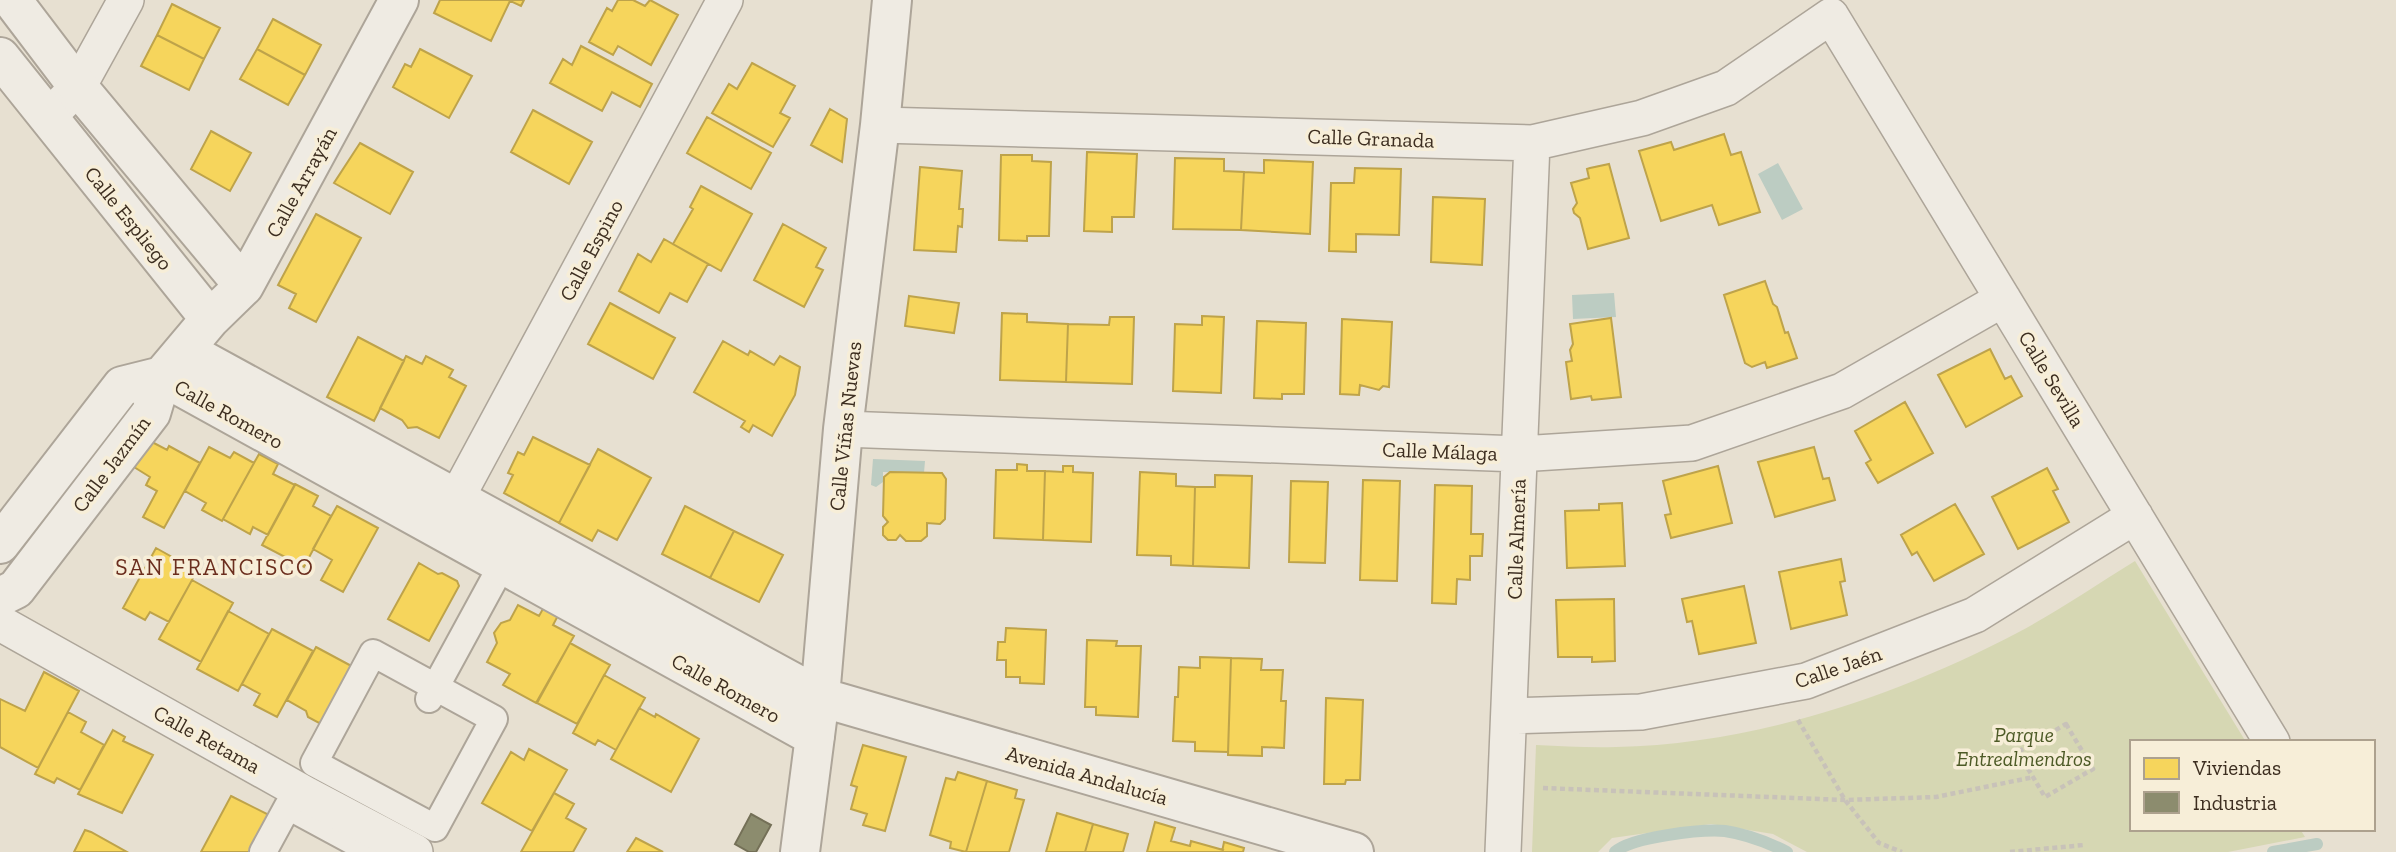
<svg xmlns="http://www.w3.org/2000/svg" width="2396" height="852" font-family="'Zilla Slab',serif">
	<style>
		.green { fill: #d6d7b3 }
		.water { fill: #bcccc2 }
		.homes { fill: #f6d55c; stroke: #bea34a; stroke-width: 2 }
		.industry { fill: #8c8c6e; stroke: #747057; stroke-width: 2 }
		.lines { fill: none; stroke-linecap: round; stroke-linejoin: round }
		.stream { stroke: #bcccc2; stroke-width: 12 }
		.pedestrian-casing { stroke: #ada599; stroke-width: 30 }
		.minor-casing { stroke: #ada599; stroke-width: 38 }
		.tertiary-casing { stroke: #ada599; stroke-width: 42 }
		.path { stroke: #c8c2b9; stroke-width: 4.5; stroke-dasharray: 5 3.5; stroke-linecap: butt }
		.pedestrian { stroke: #efebe3; stroke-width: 26 }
		.minor { stroke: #efebe3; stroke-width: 35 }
		.tertiary { stroke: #efebe3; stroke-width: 38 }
		.labels { text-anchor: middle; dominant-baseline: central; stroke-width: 7; stroke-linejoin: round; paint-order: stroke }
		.street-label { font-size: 21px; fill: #3d2e20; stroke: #f7eed8 }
		.park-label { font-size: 21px; font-style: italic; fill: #4d5a26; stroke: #f7eed8 }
		.neighbourhood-label { font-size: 23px; letter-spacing: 2px; fill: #6b2e1e; stroke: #f7eed8 }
	</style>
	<rect width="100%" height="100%" fill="#e7e0d1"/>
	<path class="green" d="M2135 561 2246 742H2132V829H2300L2305 837 2228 852H1807L1773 834 1711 824 1612 838 1598 852H1532L1536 745C1563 746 1589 748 1616 747 1754 744 1895 697 2017 633 2057 612 2096 585 2135 561Z"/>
	<path class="water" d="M1778 163 1803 209 1782 220 1758 174Z
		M1614 293 1616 317 1573 319 1572 295Z
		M873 459 925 461 924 473 883 472V482L876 487 871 485Z"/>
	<path class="homes" d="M440 0H508L510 1 491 41 434 13Z
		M508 0H524L521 6Z
		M618 0H633L645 6 650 0 678 15 651 65 618 46 613 55 589 42 607 8 612 11Z
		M172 4 220 28 204 59 157 35Z
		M273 19 321 45 305 75 257 49Z
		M157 35 204 59 189 90 141 66Z
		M581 46 652 84 640 107 612 92 602 111 550 83 563 59 572 65Z
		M257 49 305 75 288 105 240 79Z
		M420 49 472 76 449 118 393 87 405 64 411 67Z
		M752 63 795 86 780 113 790 118 773 147 712 113 729 84 737 89Z
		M830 109 847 119 842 162 811 145Z
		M533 110 592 142 569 184 511 152Z
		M707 117 771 153 751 189 687 153Z
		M211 131 251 153 230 191 191 169Z
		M1724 134 1731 155 1741 152 1760 212 1719 225 1712 205 1661 221 1639 151 1671 142 1674 150Z
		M360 143 413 172 390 214 334 183Z
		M1087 152 1137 154 1134 217H1112V232L1084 231Z
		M1001 155H1032V161L1051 162 1049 236H1027V241L999 240Z
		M1175 158 1224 159V171L1244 172 1241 230 1173 229Z
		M1264 160 1313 162 1310 234 1241 230 1244 172 1264 173Z
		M1609 164 1629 238 1588 249 1580 218 1574 213 1573 209 1577 203 1571 183 1589 178 1587 169 1590 168Z
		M920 167 962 171 959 209H963L962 227 958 226 956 252 914 250Z
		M1355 168 1401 169 1399 235 1356 234V252L1329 251 1331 183H1354Z
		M701 186 752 214 721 271 673 244 693 209 690 207Z
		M1433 197 1485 199 1482 265 1431 262Z
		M316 214 361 238 316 322 289 308 296 294 278 285Z
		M783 224 826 248 816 267 823 270 804 307 754 280Z
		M664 239 708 264 687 302 670 293 659 313 619 291 638 254 651 262Z
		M1765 281 1773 304 1777 307 1785 333 1788 332 1797 358 1767 368 1765 362 1752 367 1745 363 1724 295Z
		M909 296 959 303 954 333 905 326Z
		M610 303 675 338 653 379 588 344Z
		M1002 313 1027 314V322L1068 324 1066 382 1000 380Z
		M1202 316 1224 317 1221 393 1173 391 1175 324 1202 325Z
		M1110 317H1134L1132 384 1066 382 1068 324 1109 325Z
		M1611 318 1621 397 1592 400 1591 396 1571 399 1566 362 1572 361 1570 350 1573 344 1570 324Z
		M1342 319 1392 322 1389 387 1383 386 1379 390 1360 385 1359 395 1340 394Z
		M1257 321 1306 323 1304 394H1282V399L1254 398Z
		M358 337 404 361 374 421 327 397Z
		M723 341 748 355 750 351 774 365 780 356 800 367 795 395 772 436 753 425 749 432 741 427 745 421 694 392Z
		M1990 349 2005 379 2011 376 2022 396 1966 427 1938 375Z
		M406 356 422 364 426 356 453 370 449 377 466 386 439 438 417 427 408 428 402 420 380 408Z
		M1905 402 1933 453 1878 483 1866 463 1871 460 1855 431Z
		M533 437 590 465 559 523 504 493 513 475 508 473 518 452 524 455Z
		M152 442 167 450 169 446 200 463 164 528 143 517 157 491 146 485 150 477 134 467Z
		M209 447 230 458 234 452 254 463 222 521 202 510 206 503 185 491Z
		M1814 447 1823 479 1829 478 1835 500 1775 517 1758 462Z
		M598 449 651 478 617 540 598 530 592 541 559 523Z
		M259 454 278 464 273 474 295 485 268 535 253 527 250 534 223 519Z
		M1017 464 1027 465V471H1045L1043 540 994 538 996 470H1017Z
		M1063 466H1073V472L1093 473 1091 542 1043 540 1045 471 1063 472Z
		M1718 466 1732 523 1671 538 1665 515 1671 514 1663 481Z
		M2047 468 2058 489 2053 491 2069 522 2018 549 1992 497Z
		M890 472 942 473 946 479 945 519 940 524 927 523V536L921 541H906L900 535 896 540H888L883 535V527L888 522 883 516 884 477Z
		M1140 472 1176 474V486L1195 487 1193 566 1171 565V556L1137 555Z
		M1215 475 1252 476 1249 568 1193 566 1195 487H1215Z
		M1363 480 1400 481 1397 581 1360 580Z
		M1291 481 1328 482 1325 563 1289 562Z
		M295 484 318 496 313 506 331 516 304 567 262 545Z
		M1435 485 1472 486 1471 534H1483L1482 556H1470V580L1457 579 1456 604 1432 603Z
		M1622 503 1625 566 1567 568 1565 511 1599 510V504Z
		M1955 504 1984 554 1934 581 1917 552 1912 555 1901 535Z
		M337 506 378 528 343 592 321 580 332 560 313 549Z
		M685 506 734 531 710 578 662 554Z
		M734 531 783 555 759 602 710 578Z
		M156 548 197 571 169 622 150 612 145 620 123 608Z
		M1841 559 1845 581 1840 582 1847 615 1791 629 1779 572Z
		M419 563 438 574 442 573 457 581 459 586 429 641 388 619Z
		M192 580 233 603 201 662 159 639Z
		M1744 586 1756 643 1699 654 1692 621 1687 622 1682 599Z
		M1614 599 1615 661 1592 662V657H1558L1556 600Z
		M548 600 562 608 553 625 574 636 536 703 503 685 510 674 487 662 497 643 494 633 501 623 510 620 518 605 539 616Z
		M228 611 269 634 238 691 197 669Z
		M1006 628 1046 630 1044 684 1020 683V677H1006V660H997L998 642H1005Z
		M272 629 313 651 277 717 254 705 260 694 242 684Z
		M1087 640 1117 641 1116 646H1141L1138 717 1096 715V707H1085Z
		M570 643 610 665 577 724 537 703Z
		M316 647 357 669 325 721 319 723 308 717 306 711 287 700Z
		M1200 657 1231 658 1228 752 1195 751V742L1173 741 1175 697H1178L1179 667 1200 668Z
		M1231 658 1262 659 1261 670H1283L1281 701H1286L1284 748 1262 747V756L1228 755Z
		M44 672 79 691 38 768 0 747V699L25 711Z
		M604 675 645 698 616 750 598 740 595 745 573 733Z
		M1326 698 1363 700 1360 780H1346L1345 784H1324Z
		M639 708 655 717 656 714 699 739 671 792 611 759Z
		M68 712 86 722 81 732 104 745 80 790 57 778 54 783 35 774Z
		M113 730 125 737 123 741 153 755 122 813 78 794Z
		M863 745 906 757 885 831 863 825 867 814 851 809 857 787 851 785Z
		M529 749 567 770 532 831 482 803 511 752 524 760Z
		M958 772 987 781 966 852 950 848 951 842 930 835 946 778 955 780Z
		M987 781 1017 790 1015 798 1024 800 1009 852H966Z
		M554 793 574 804 566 818 586 829 573 852H521Z
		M231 796 273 817 254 852H201Z
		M1057 813 1093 824 1085 852H1046Z
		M1155 822 1175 828 1171 841 1190 846 1191 841 1223 850 1222 852H1147Z
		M1093 824 1128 834 1123 852H1085Z
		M85 830 91 832 127 852H74Z
		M636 838 663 852H627Z
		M1224 842 1244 848 1243 852H1222Z"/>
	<path class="industry" d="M751 814 771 825 756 852H749L735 844Z"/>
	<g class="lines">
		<path class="stream" d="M1615 852C1631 837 1702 829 1725 831 1745 834 1769 843 1787 852
			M2273 852 2317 844"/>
		<g class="pedestrian-casing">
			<path id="pedestrian" d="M373 653 494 719 435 828 314 763Z
				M429 699 502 565
				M263 852 288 806 373 852"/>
		</g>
		<g class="minor-casing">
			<path id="minor" d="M48 117 78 87 126 0
				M880 125 1532 143 1642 118 1726 88 1831 16 2272 742
				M843 429 1519 454 1692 443 1842 391 2003 299
				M456 499 725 0
				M0 623 307 795 415 852
				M1509 716 1641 712 1806 681 1975 615 2135 516
				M1503 852 1532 143"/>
		</g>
		<g class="tertiary-casing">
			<path id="tertiary" d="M12 0 78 87 244 286
				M0 57 210 319
				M184 350 820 697 1354 852
				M162 376 815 737
				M0 544 122 386 162 376
				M0 597 16 589 151 413 162 376 210 319 244 286 399 0
				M800 852 820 697 843 429 880 125 892 0"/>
		</g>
		<path class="path" d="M1798 720 1845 800 1879 843 1902 852
			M2066 724 2093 769 2045 797 2018 752Z
			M1543 788 1845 800 1936 797 2034 777
			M2010 852 2084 845"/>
		<use href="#pedestrian" class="pedestrian"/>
		<use href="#minor" class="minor"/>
		<use href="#tertiary" class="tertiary"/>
	</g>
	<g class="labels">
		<g class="street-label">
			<text transform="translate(1371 138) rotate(2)">Calle Granada</text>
			<text transform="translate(301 182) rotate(-61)">Calle Arrayán</text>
			<text transform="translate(129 218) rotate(51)">Calle Espliego</text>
			<text transform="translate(591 250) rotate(-62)">Calle Espino</text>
			<text transform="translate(2052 379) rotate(59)">Calle Sevilla</text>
			<text transform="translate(229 414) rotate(29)">Calle Romero</text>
			<text transform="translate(845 426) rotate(-84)">Calle Viñas Nuevas</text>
			<text transform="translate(1440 451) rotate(2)">Calle Málaga</text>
			<text transform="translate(111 464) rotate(-53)">Calle Jazmín</text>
			<text transform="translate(1516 539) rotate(-88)">Calle Almería</text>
			<text transform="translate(1838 667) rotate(-19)">Calle Jaén</text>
			<text transform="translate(726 688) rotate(29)">Calle Romero</text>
			<text transform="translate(207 739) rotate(29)">Calle Retama</text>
			<text transform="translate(1087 775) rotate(16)">Avenida Andalucía</text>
		</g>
		<g class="park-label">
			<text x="2024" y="734">Parque<tspan x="2024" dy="24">Entrealmendros</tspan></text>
		</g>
		<g class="neighbourhood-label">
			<text x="215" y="567">SAN FRANCISCO</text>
		</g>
	</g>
	<rect x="2130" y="740" width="245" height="91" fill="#f7eed8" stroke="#ada18e" stroke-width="2"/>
	<rect x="2144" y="758" width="35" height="21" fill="#f6d55c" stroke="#ada18e" stroke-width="2"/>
	<text x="2193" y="775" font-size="21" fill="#3d2e20">Viviendas</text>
	<rect x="2144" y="792" width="35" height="21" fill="#8c8c6e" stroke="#ada18e" stroke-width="2"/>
	<text x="2193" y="810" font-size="21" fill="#3d2e20">Industria</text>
</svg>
